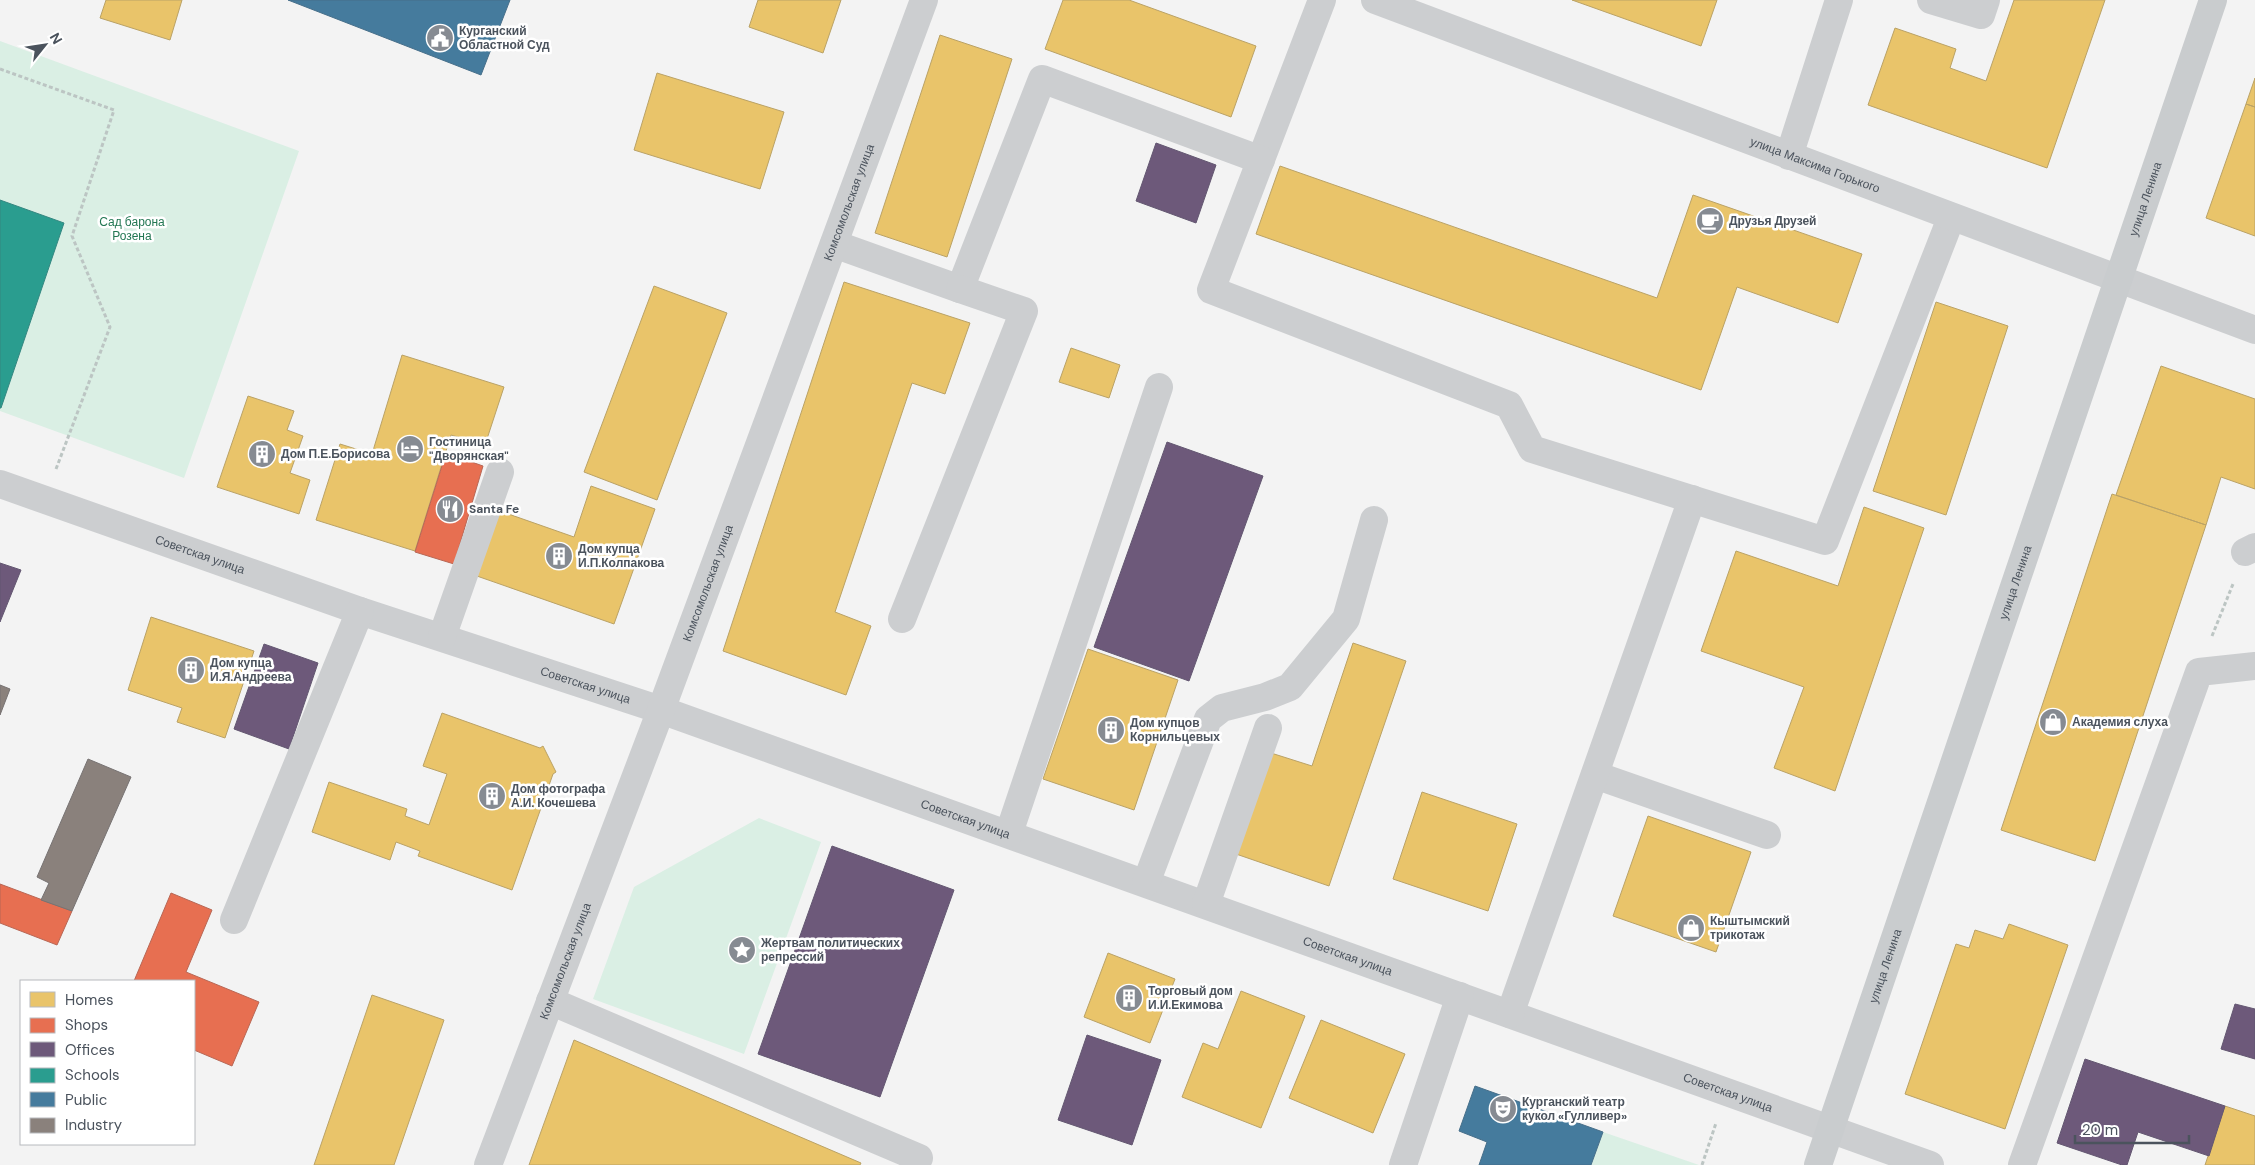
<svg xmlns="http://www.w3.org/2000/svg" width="2255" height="1165" font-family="'DM Sans',sans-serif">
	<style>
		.green { fill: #daefe4 }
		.homes { fill: #e9c46a; stroke: #baa266 }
		.shops { fill: #e76f51; stroke: #b86755 }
		.offices { fill: #6d597a; stroke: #635771 }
		.schools { fill: #2a9d8f; stroke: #348780 }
		.public { fill: #457b9d; stroke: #476f8a }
		.industry { fill: #8a817c; stroke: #777373 }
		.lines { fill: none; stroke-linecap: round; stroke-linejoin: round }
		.path { stroke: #bcc5c3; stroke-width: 3; stroke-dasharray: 4 2.5; stroke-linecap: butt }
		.minor { stroke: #ccced0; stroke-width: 28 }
		.major { stroke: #c9ccce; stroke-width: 28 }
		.labels { text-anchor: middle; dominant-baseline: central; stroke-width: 5; stroke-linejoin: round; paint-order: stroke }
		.poi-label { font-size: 12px; font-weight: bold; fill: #4b535d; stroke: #fff; text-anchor: start }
		.street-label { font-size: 12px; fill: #4b535d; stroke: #fff }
		.park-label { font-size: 12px; fill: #237753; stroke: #fff }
	</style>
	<rect width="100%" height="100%" fill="#f3f3f3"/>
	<path class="green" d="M0 41 299 151 184 478 0 411Z
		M759 818 821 842 744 1054 593 999 634 887Z
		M1603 1132 1699 1165H1591Z"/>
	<path class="homes" d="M106 0H182L170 40 100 18Z
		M758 0H841L823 53 749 27Z
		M1063 0H1129L1256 46 1231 117 1045 49Z
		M1572 0H1717L1701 46Z
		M2014 0H2105L2047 168 1868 105 1895 28 1956 49 1950 68 1986 81Z
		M940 35 1012 59 947 257 875 233Z
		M657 73 784 112 760 189 634 150Z
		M2255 78V107L2246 104Z
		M2246 104 2255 107V236L2206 218Z
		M1280 166 1657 298 1693 195 1862 254 1838 323 1737 287 1701 390 1256 234Z
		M844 282 970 323 945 394 912 383 835 612 871 626 846 695 723 651Z
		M654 286 727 313 657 500 584 472Z
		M1936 302 2008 326 1946 515 1873 491Z
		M1071 348 1120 365 1109 398 1059 382Z
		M402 355 504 387 485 445 451 435 415 551 316 520 340 444 372 454Z
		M2161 366 2255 399V489L2221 477 2206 525 2116 495Z
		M248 396 294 411 287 430 303 436 290 473 310 480 299 514 217 487Z
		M591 486 655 509 614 624 474 575 497 510 574 537Z
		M2112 494 2206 525 2095 861 2001 830Z
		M1864 507 1924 528 1835 791 1774 768 1804 687 1701 651 1736 551 1838 586Z
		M151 617 254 651 225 738 177 722 182 708 128 690Z
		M1353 643 1406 661 1329 886 1236 854 1271 753 1312 766Z
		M1088 649 1178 680 1134 810 1043 779Z
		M442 713 540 748 543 746 556 772 553 774 512 890 418 856 420 851 396 842 390 860 312 832 329 782 407 809 405 816 429 825 447 774 423 766Z
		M1422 792 1517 824 1488 911 1393 879Z
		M1648 816 1751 852 1716 952 1613 916Z
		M2009 924 2068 945 2005 1129 1905 1094 1956 944 1969 948 1975 930 2003 939Z
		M1108 953 1175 979 1150 1043 1084 1017Z
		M1241 991 1305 1016 1261 1128 1182 1097 1203 1043 1218 1049Z
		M372 995 444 1020 394 1165H314Z
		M1321 1020 1405 1054 1373 1133 1289 1098Z
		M574 1040 861 1163 860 1165H529Z
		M2225 1106 2255 1116V1165H2205Z"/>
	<path class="shops" d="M446 453 483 466 454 564 415 552Z
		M0 884 72 911 57 945 0 923Z
		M171 893 212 910 186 972 259 1002 232 1066 194 1050V981H134Z"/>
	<path class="offices" d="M1156 143 1216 165 1196 223 1136 201Z
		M1167 442 1263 476 1189 681 1094 647Z
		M0 563 21 570 0 622Z
		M264 644 318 663 289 749 234 729Z
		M832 846 954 890 880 1097 758 1054Z
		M2235 1004 2255 1009V1059L2221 1049Z
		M1087 1035 1161 1060 1132 1145 1058 1120Z
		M2085 1059 2225 1106 2209 1156 2138 1132 2127 1165H2122L2057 1143Z"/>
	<path class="schools" d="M0 200 64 223 1 408H0Z"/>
	<path class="public" d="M288 0H510L481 75Z
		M1475 1086 1603 1132 1591 1165H1479L1487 1142 1459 1131Z"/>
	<path class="industry" d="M0 685 10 689 0 715Z
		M88 759 131 777 72 911 41 900 49 883 37 877Z"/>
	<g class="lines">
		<path class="path" d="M0 69 114 110 72 236 110 327 56 469
			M2212 636 2233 584
			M1702 1165 1716 1123"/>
		<g class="minor">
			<path d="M1322 0 1211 290 1509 405 1532 449 1825 541 1951 218"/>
			<path id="s1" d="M1375 0 2255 330"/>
			<path d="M1931 0 1981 15 1986 0"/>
			<path d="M1789 156 1839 0"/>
			<path d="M834 244 960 289 1042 79 1261 160"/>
			<path id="s2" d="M0 484 360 611 661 710 1930 1165"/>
			<path d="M2245 552 2255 547"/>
			<path d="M902 619 1024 311 960 289"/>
			<path d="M442 637 500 472"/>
			<path d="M1595 775 1767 835"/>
			<path d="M1009 833 1159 387"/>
			<path d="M1146 883 1208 719 1222 708 1265 697 1290 687 1346 619 1374 520"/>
			<path d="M1206 904 1268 728"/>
			<path d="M234 920 360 611"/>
			<path d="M550 1001 919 1158"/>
			<path d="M1510 1014 1692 499"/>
			<path id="s3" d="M488 1165 661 710 924 0"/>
			<path d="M1403 1165 1460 996"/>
			<path d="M2022 1165 2199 672 2255 666"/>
		</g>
		<path class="major" id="s4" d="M1818 1165 2213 0"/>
	</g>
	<defs>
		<g id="civic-disc" transform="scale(1.4375)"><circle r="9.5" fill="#868b92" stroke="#fff"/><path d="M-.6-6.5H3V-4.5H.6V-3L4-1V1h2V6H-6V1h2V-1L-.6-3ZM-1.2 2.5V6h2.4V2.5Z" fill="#fff"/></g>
		<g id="cafe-disc" transform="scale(1.4375)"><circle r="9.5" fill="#868b92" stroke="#fff"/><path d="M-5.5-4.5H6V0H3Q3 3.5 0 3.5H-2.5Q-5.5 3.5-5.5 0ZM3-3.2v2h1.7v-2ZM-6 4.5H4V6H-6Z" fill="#fff"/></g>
		<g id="hotel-disc" transform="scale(1.4375)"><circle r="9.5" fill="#868b92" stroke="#fff"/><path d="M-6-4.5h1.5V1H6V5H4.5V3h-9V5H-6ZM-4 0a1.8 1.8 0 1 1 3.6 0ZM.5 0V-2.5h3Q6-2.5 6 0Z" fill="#fff"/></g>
		<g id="building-disc" transform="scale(1.4375)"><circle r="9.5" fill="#868b92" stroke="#fff"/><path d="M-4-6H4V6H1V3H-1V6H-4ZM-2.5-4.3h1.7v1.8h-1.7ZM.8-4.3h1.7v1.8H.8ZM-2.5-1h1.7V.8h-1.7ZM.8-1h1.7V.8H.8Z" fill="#fff"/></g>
		<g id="restaurant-disc" transform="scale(1.4375)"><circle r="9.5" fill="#868b92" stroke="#fff"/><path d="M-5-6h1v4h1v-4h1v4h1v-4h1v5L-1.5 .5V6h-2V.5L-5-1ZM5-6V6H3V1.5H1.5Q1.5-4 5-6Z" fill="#fff"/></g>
		<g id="shop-disc" transform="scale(1.4375)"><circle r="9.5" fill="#868b92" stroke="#fff"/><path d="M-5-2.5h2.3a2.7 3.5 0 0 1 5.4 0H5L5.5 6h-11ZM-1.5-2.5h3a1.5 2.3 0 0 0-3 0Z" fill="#fff"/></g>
		<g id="sight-disc" transform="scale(1.4375)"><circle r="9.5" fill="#868b92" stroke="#fff"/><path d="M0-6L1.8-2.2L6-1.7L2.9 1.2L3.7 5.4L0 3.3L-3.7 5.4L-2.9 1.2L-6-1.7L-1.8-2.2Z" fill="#fff"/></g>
		<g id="theatre-disc" transform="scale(1.4375)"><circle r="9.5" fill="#868b92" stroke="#fff"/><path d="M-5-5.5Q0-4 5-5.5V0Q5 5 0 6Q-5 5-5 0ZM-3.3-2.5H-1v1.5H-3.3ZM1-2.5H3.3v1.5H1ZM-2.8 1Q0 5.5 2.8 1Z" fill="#fff"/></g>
	</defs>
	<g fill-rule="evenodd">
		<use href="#civic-disc" x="440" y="38"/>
		<use href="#cafe-disc" x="1710" y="221"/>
		<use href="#hotel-disc" x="410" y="449"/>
		<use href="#building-disc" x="262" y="454"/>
		<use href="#restaurant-disc" x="450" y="509"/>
		<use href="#building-disc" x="559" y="556"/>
		<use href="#building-disc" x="191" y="670"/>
		<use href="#shop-disc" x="2053" y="722"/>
		<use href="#building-disc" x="1111" y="730"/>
		<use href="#building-disc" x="492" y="796"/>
		<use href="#shop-disc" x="1691" y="928"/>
		<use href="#sight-disc" x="742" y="950"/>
		<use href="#building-disc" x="1129" y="998"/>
		<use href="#theatre-disc" x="1503" y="1109"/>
	</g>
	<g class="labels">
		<g class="poi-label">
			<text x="459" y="31">Курганский<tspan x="459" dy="14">Областной Суд</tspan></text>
			<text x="1729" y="221">Друзья Друзей</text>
			<text x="429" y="442">Гостиница<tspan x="429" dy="14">"Дворянская"</tspan></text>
			<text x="281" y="454">Дом П.Е.Борисова</text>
			<text x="469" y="509">Santa Fe</text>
			<text x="578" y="549">Дом купца<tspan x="578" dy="14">И.П.Колпакова</tspan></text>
			<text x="210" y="663">Дом купца<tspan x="210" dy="14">И.Я.Андреева</tspan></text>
			<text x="2072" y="722">Академия слуха</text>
			<text x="1130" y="723">Дом купцов<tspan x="1130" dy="14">Корнильцевых</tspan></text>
			<text x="511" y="789">Дом фотографа<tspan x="511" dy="14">А.И. Кочешева</tspan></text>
			<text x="1710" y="921">Кыштымский<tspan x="1710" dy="14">трикотаж</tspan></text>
			<text x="761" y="943">Жертвам политических<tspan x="761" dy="14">репрессий</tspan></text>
			<text x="1148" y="991">Торговый дом<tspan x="1148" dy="14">И.И.Екимова</tspan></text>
			<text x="1522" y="1102">Курганский театр<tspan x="1522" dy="14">кукол «Гулливер»</tspan></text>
		</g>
		<g class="street-label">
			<text stroke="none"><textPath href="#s1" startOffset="470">улица Максима Горького</textPath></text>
			<text stroke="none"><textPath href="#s4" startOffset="1020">улица Ленина</textPath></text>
			<text stroke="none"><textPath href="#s3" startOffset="1028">Комсомольская улица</textPath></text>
			<text stroke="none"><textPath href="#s2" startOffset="212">Советская улица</textPath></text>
			<text stroke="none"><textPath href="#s3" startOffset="622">Комсомольская улица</textPath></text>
			<text stroke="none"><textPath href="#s4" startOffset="615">улица Ленина</textPath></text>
			<text stroke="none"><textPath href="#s2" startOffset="619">Советская улица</textPath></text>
			<text stroke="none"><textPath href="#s2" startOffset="1022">Советская улица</textPath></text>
			<text stroke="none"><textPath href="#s2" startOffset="1428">Советская улица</textPath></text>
			<text stroke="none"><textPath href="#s3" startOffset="218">Комсомольская улица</textPath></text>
			<text stroke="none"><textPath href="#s4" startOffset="210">улица Ленина</textPath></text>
			<text stroke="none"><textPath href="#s2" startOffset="1832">Советская улица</textPath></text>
		</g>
		<g class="park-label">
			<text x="132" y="222">Сад барона<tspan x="132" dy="14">Розена</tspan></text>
		</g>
	</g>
	<rect x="20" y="980" width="175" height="165" fill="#ffffff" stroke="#b7babe"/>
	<rect x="30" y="992" width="25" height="15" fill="#e9c46a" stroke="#b7babe"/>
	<text x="65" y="1005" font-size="15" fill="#4b535d">Homes</text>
	<rect x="30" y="1018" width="25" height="15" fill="#e76f51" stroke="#b7babe"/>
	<text x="65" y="1030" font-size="15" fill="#4b535d">Shops</text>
	<rect x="30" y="1042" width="25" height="15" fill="#6d597a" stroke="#b7babe"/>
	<text x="65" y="1055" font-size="15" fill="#4b535d">Offices</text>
	<rect x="30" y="1068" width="25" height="15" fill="#2a9d8f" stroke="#b7babe"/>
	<text x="65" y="1080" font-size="15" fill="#4b535d">Schools</text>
	<rect x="30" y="1092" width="25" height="15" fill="#457b9d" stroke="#b7babe"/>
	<text x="65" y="1105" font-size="15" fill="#4b535d">Public</text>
	<rect x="30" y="1118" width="25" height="15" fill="#8a817c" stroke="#b7babe"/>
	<text x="65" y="1130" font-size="15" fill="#4b535d">Industry</text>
	<g transform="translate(45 45) rotate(60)" stroke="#ffffff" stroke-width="4" paint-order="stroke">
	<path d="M0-4L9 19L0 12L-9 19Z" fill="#4b535d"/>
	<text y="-8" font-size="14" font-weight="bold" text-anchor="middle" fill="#4b535d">N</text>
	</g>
	<path d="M2075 1135v8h114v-8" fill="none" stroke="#4b535d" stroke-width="2.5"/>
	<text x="2082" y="1135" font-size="15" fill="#4b535d" stroke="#ffffff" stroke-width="4" paint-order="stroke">20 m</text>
</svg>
